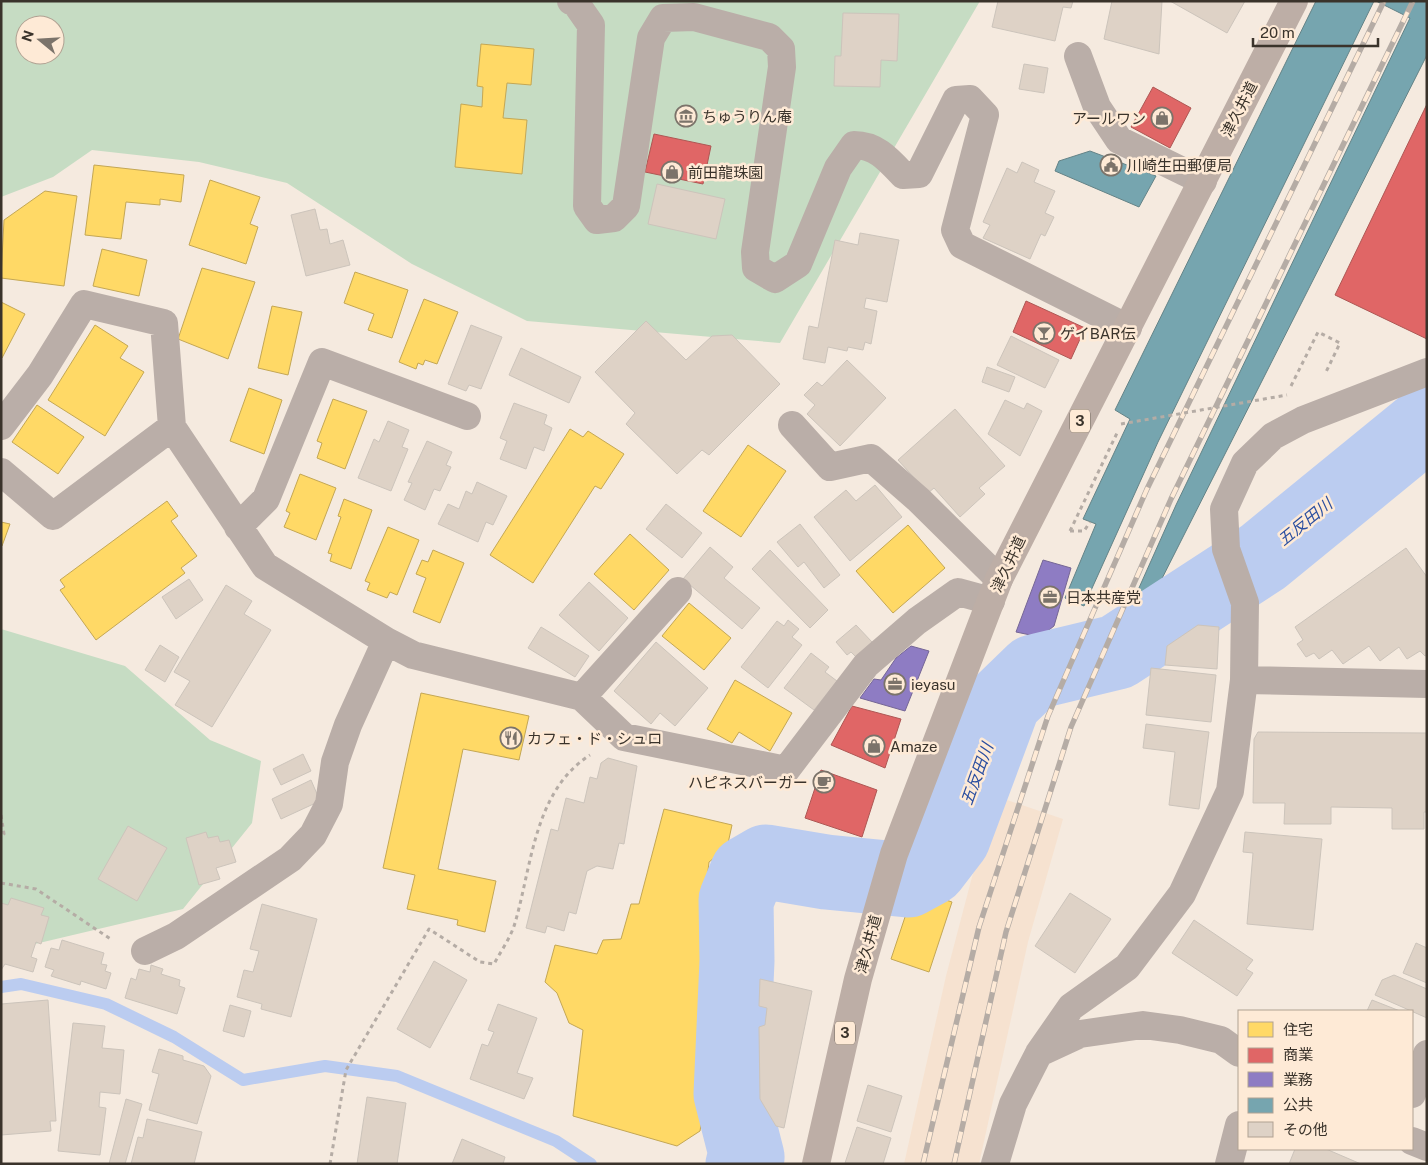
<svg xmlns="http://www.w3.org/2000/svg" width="1428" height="1165" font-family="'Public Sans','Noto Sans JP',sans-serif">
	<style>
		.built { fill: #f6e2d0 }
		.green { fill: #c6dcc3; fill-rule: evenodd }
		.homes { fill: #ffd966; stroke: #c4a754 }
		.shops { fill: #e06666; stroke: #ae5754 }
		.offices { fill: #8e7cc3; stroke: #756695 }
		.public { fill: #76a5af; stroke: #648387 }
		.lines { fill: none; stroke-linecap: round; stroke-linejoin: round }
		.stream { stroke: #bbccf0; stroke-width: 12 }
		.river { stroke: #bbccf0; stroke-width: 75 }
		.building { fill: #ded2c6; stroke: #ccc4bb }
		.path { stroke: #b5aca5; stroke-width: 3; stroke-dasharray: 4 4; stroke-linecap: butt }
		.minor { stroke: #baaea8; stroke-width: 28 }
		.major { stroke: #bdaea6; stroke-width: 28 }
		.rail-casing { stroke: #b5aca5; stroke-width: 5.5 }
		.rail { stroke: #feead6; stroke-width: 4; stroke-dasharray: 11; stroke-linecap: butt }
		.path-bridge { stroke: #b5aca5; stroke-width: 3; stroke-dasharray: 4 4; stroke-linecap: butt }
		.labels { text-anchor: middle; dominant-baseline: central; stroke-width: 5; stroke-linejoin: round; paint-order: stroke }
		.shield { fill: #feead6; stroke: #756a5e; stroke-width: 1 }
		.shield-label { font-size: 14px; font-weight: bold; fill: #3a332b }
		.street-label { font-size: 15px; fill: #3a332b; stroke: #feead6 }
		.poi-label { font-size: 15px; fill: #3a332b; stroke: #feead6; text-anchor: start }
		.water-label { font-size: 16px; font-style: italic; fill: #2a4ea0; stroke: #feead6 }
	</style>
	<rect width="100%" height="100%" fill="#f5eadf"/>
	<path class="built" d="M998 797 1063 819 1028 942 979 1164H904L946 976 972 877Z"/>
	<path class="green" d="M1 1H980L780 343 527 321 412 264 287 183 199 162 92 150 53 177 1 197ZM25 25H55V55H25Z
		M1 629 125 666 210 740 261 761 252 823 183 909 1 952Z"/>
	<path class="homes" d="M481 44 534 49 531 85 507 83 503 118 527 120 522 174 455 167 461 104 482 107 483 87 477 86Z
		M94 165 184 175 181 202 160 199V205L126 202 121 239 85 235Z
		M210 180 260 197 250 224 258 227 246 264 189 245Z
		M45 191 77 196 64 286 1 278 4 220Z
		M102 249 147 260 139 296 93 286Z
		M202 268 255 282 228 359 178 339Z
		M355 272 408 290 392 338 368 330 374 314 344 303Z
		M424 299 458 312 437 364 425 360 423 365 418 363 416 369 399 362Z
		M1 302 25 314 2 358H1Z
		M272 306 302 312 288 375 258 368Z
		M95 325 128 346 120 358 144 372 105 436 48 400Z
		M249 388 282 400 264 454 230 441Z
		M333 399 367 411 345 469 317 458 322 443 317 441Z
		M37 405 84 437 58 474 12 442Z
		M570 429 583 437 588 431 624 454 601 489 595 486 533 583 490 555Z
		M748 445 786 471 741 537 703 511Z
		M300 474 336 488 316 540 284 527 290 513 286 511Z
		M344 499 372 510 351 569 330 561 332 554 328 553 341 517 338 516Z
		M167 501 178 516 171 521 197 556 181 568 185 573 96 640 60 590 65 587 60 580Z
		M1 522 10 524 2 546H1Z
		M908 525 945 568 893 613 856 571Z
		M388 527 419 540 397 595 390 592 387 598 367 590 370 583 365 581Z
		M630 534 669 570 634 610 594 574Z
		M433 550 464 563 440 623 413 612 426 578 416 574 422 560 428 562Z
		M689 603 731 638 704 670 662 636Z
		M735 680 792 713 770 751 739 732 732 743 707 729Z
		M421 693 529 716 519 760 463 749 438 869 496 881 485 932 457 925 458 920 407 909 415 875 383 868Z
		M664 809 732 825 727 848 709 862 701 933 713 934 702 1007 709 1011 710 1049 706 1095 700 1131 677 1146 573 1116 583 1030 569 1023 557 993 545 982 555 945 597 954 603 940 621 939 631 904H639Z
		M934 896 952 902 929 972 891 959 909 905Z"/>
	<path class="shops" d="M1153 87 1191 108 1170 148 1131 127Z
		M1427 104V339L1335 295Z
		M654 134 711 146 703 184 645 172Z
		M1026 301 1085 328 1071 359 1013 332Z
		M852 706 901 719 885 768 831 745Z
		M821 770 877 790 862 837 805 818Z"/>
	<path class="offices" d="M1043 560 1071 568 1054 626 1040 637 1016 632Z
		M911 646 929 651 905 711 860 698 874 679 881 680 896 658Z"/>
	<path class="public" d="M1316 1H1374L1158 442 1084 606 1065 598 1096 524 1083 519 1130 419 1115 410Z
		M1376 1H1427V55L1144 614 1130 608 1176 505 1410 18Z
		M1090 151 1156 176 1139 207 1055 171 1059 161Z"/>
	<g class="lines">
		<path class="stream" d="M1 987 21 984 106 1004 174 1037 243 1080 325 1066 397 1076 556 1141 591 1164"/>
		<path class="river" d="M743 1164 747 1157 731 1094 737 961 736 900 747 873 766 862 826 872 908 880 930 868 953 838 1004 701 1034 672 1117 652 1263 557 1427 423"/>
	</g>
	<path class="building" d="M998 1H1073L1071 8 1063 7 1055 41 992 27Z
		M1112 1H1162L1159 54 1104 39Z
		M1170 1H1245L1227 33Z
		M843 13 899 14 897 61 881 60 880 87 834 86 835 56H841Z
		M1024 64 1048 68 1044 93 1019 89Z
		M1022 162 1039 170 1034 182 1055 191 1045 213 1054 217 1045 236 1041 234 1030 259 983 238 990 225 983 222 1007 168 1017 173Z
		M657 184 725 199 716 239 648 224Z
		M315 209 320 230 327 229 330 244 343 240 350 265 306 276 291 215Z
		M860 233 899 240 887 302 866 298 864 308 877 311 871 344 865 342 863 350 848 347 847 351 828 347 825 363 803 359 809 326 818 328 835 240 858 245Z
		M646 321 686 360 712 336 732 335 780 384 709 455 702 450 677 474 626 424 635 413 595 372Z
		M471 325 502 337 481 389 469 385 466 391 448 384Z
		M1011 336 1059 360 1045 388 997 365Z
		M521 348 581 377 569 403 509 375Z
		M847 360 886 398 840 446 807 414 815 405 804 395 817 382 822 386Z
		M987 367 1015 377 1009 392 982 382Z
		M1005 400 1024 409 1027 403 1042 411 1020 456 988 434Z
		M514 403 547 415 544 424 552 428 544 451 534 447 526 469 500 459 507 441 500 438Z
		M955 409 1005 466 979 488 985 494 960 517 934 488 928 493 898 460Z
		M388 421 409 430 402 447 408 449 391 491 358 478 374 439 379 442Z
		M427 441 452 452 446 465 451 467 440 491 434 489 425 510 404 500 412 483 408 482Z
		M477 482 507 496 493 525 486 522 478 542 438 524 448 504 459 509 466 491 472 494Z
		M875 485 902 517 850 561 814 517 846 490 856 501Z
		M666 504 702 533 682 558 646 529Z
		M800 524 840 575 824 588 804 562 798 567 777 542Z
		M710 547 733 567 724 578 760 608 742 629 683 579Z
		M1406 548 1427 577V655L1425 656 1420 651 1407 659 1399 647 1380 661 1369 646 1343 664 1332 650 1319 659 1314 653 1306 657 1297 644 1303 640 1295 627Z
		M770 550 828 610 810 628 752 569Z
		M189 579 203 600 176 619 162 597Z
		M589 582 628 618 599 651 559 615Z
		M226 585 252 601 244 614 271 630 212 727 175 705 190 681 174 672Z
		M788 620 799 629 792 637 802 645 768 688 741 667 777 621 784 626Z
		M856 625 872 642 856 657 851 652 847 655 836 642Z
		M1198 625 1219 627 1217 669 1165 665 1167 646Z
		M541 627 589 656 575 677 528 648Z
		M656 642 708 688 675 726 660 713 651 724 614 691Z
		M160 645 179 657 165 682 145 670Z
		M811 653 829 667 825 672 837 681 814 710 784 688Z
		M1151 668 1216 675 1211 722 1146 715Z
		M1146 724 1209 732 1199 809 1169 805 1175 752 1143 748Z
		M1258 732 1427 733V812H1424V829H1392V808L1331 807V824H1284L1285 803H1253L1254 739Z
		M303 754 311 771 281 785 273 769Z
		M608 758 637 766 624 844 619 843 613 869 597 866 587 871 576 914 569 912 564 931 547 926 545 933 526 928 551 829 558 831 566 798 584 803 590 777 597 779 601 763Z
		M311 780 320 801 281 819 272 799Z
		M128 826 167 848 137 901 98 879Z
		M206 832 208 838 218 836 220 842 229 840 236 862 216 868 220 879 199 885 186 838Z
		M1245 832 1322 839 1313 930 1247 924 1253 853 1243 852Z
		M1070 893 1111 919 1075 973 1035 946Z
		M11 898 44 908 41 915 49 917 41 944 36 942 31 957 37 959 33 972 5 964 1 970V903L8 905Z
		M262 904 317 919 291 1017 261 1009 262 1004 237 997 244 970 253 972 259 951 250 949Z
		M1194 920 1253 960 1246 969 1253 973 1237 996 1172 953Z
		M62 940 104 953 101 964 107 965 105 971 111 973 106 989 81 981 80 985 51 976 54 970 45 967 51 948 59 950Z
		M1416 943 1427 948V983L1403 973Z
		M434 961 467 980 430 1048 397 1029Z
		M151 965 163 969 161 974 180 980 179 986 185 988 177 1014 125 998 131 978 136 980 139 969 150 972Z
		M1394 975 1427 989V1018L1375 995 1382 980Z
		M760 979 812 991 784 1128 776 1126 760 1099 759 1027 765 1025 767 1008 759 1006Z
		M48 1000 56 1121H50L51 1131 1 1135V1004Z
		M1372 1000 1400 1011H1367Z
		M498 1004 537 1018 517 1073 533 1078 524 1099 470 1079 482 1044 488 1046 494 1032 488 1030Z
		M230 1005 251 1011 244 1037 223 1031Z
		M73 1023 105 1026 102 1048 124 1050 120 1094 100 1092 99 1107 106 1108 100 1155 58 1151Z
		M159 1049 183 1056V1060L204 1066 211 1076 197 1124 149 1110 159 1074 152 1072Z
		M868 1085 902 1096 891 1132 857 1121Z
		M367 1097 406 1103 397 1164H357Z
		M126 1099 142 1104 125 1164H109Z
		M147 1119 202 1132 194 1164H131L138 1137 143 1138Z
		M857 1127 891 1138 883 1164 845 1163Z
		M462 1139 505 1157 503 1164H452Z
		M1295 1149H1326L1361 1164H1289Z"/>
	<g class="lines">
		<path class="path" d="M1291 386 1318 332 1340 343 1326 372
			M1070 531 1118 431
			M1070 531H1084L1090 522
			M1 815 4 834 1 837
			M1 883 36 889 112 940
			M330 1164 346 1070 429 929 480 962 494 964C501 951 511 937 515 923 532 865 534 791 590 755"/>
		<path class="minor" d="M571 1 575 2 591 25 587 206 597 220 614 218 626 206 651 38 663 18 694 17 769 37 781 49 782 67 755 252 756 268 775 279 798 264 838 168 854 145C876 145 888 159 903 175L919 174 956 100 970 99 985 115 955 230 962 245 1128 328
			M1078 56 1097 107 1119 140 1203 181
			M792 425 830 467 871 458 919 500 999 579
			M1 426 40 375 84 304 164 323 172 427
			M1 472 53 516 172 427 265 566 386 641 413 655 582 697 624 737 786 770 866 665 917 621 958 592 991 601
			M238 527 266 499 322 362 467 416
			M1244 680 1427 684
			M582 697 678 591
			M145 951 176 936 290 859 313 835 329 804 335 762 348 725 386 641
			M1039 1053 1080 1034 1143 1025 1180 1030 1221 1040 1239 1053
			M1412 1094 1427 1054
			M1412 1141 1427 1147
			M995 1164 1013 1104 1039 1053 1071 1007 1127 967 1182 894 1230 791 1244 680 1245 603 1226 549 1224 509 1245 463 1273 436 1303 420 1427 372
			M1229 1164 1239 1125"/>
		<path class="major" d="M816 1164 858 979 894 854 999 579 1294 1"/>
		<g class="rail-casing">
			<path id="rail" d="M923 1164 979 927 1048 716 1147 489 1384 1
				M954 1164 1006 932 1071 727 1171 499 1413 1"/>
		</g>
		<use href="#rail" class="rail"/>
		<path class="path-bridge" d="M1121 424 1287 395"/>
	</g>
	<defs>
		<g id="museum-ring" transform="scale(1.125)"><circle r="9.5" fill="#feead6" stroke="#7b736a" stroke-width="1.5"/><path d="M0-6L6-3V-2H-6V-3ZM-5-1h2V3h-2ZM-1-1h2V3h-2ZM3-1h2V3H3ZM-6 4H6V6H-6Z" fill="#7b736a"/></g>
		<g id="shop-ring" transform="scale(1.125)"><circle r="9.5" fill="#feead6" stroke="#7b736a" stroke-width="1.5"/><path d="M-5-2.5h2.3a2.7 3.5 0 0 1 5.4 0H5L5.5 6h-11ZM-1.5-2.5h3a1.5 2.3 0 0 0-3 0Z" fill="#7b736a"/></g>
		<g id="civic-ring" transform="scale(1.125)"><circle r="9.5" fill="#feead6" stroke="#7b736a" stroke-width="1.5"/><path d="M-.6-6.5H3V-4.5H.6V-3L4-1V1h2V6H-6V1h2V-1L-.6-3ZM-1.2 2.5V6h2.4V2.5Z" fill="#7b736a"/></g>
		<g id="bar-ring" transform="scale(1.125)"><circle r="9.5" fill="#feead6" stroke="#7b736a" stroke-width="1.5"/><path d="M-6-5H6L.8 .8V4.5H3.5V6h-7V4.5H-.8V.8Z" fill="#7b736a"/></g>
		<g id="office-ring" transform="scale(1.125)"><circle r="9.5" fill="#feead6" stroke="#7b736a" stroke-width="1.5"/><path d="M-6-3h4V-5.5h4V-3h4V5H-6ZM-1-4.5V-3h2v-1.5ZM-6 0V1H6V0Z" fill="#7b736a"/></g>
		<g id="restaurant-ring" transform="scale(1.125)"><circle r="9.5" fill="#feead6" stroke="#7b736a" stroke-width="1.5"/><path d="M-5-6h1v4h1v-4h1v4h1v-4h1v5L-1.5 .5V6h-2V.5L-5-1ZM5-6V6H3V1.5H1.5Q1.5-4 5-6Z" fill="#7b736a"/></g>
		<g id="cafe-ring" transform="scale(1.125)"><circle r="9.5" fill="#feead6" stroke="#7b736a" stroke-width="1.5"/><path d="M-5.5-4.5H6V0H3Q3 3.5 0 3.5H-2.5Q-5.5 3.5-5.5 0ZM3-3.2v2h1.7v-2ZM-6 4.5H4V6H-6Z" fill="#7b736a"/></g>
	</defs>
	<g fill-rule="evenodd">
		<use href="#museum-ring" x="686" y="116"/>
		<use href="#shop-ring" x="1162" y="118"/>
		<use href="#civic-ring" x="1111" y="165"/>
		<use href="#shop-ring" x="672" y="172"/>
		<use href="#bar-ring" x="1044" y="333"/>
		<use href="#office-ring" x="1050" y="597"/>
		<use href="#office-ring" x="895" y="684"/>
		<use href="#restaurant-ring" x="511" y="738"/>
		<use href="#shop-ring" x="874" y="746"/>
		<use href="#cafe-ring" x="824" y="782"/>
	</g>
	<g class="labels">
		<g class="shield">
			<rect x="1070" y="409.5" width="20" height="23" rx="4"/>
			<rect x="835" y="1021.5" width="20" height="23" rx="4"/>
		</g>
		<g class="shield-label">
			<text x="1080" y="421">3</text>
			<text x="845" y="1033">3</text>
		</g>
		<g class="street-label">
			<text transform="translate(1239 109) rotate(-63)">津久井道</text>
			<text transform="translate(1008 564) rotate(-65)">津久井道</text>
			<text transform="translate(868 944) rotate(-75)">津久井道</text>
		</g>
		<g class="poi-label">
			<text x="702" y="116">ちゅうりん庵</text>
			<text x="1146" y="118" text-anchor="end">アールワン</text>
			<text x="1127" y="165">川崎生田郵便局</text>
			<text x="688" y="172">前田龍珠園</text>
			<text x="1060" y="333">ゲイBAR伝</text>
			<text x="1066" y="597">日本共産党</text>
			<text x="911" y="684">ieyasu</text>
			<text x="527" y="738">カフェ・ド・シュロ</text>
			<text x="890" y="746">Amaze</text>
			<text x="808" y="782" text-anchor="end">ハピネスバーガー</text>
		</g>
		<g class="water-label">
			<text transform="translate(1305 522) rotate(-39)">五反田川</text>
			<text transform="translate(977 774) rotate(-70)">五反田川</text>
		</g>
	</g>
	<rect width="1428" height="1165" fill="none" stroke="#3a332b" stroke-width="5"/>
	<rect x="1238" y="1010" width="175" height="140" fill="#feead6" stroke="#b0a192"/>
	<rect x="1248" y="1022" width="25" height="15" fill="#ffd966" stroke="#b0a192"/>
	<text x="1283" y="1035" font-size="15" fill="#3a332b">住宅</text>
	<rect x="1248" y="1048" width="25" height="15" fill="#e06666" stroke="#b0a192"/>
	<text x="1283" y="1060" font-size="15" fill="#3a332b">商業</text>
	<rect x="1248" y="1072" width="25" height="15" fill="#8e7cc3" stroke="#b0a192"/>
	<text x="1283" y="1085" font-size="15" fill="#3a332b">業務</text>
	<rect x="1248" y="1098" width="25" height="15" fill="#76a5af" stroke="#b0a192"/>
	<text x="1283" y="1110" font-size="15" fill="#3a332b">公共</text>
	<rect x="1248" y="1122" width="25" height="15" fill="#ded2c6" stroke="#b0a192"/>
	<text x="1283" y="1135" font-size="15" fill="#3a332b">その他</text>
	<g transform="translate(40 40) rotate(288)"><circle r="24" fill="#feead6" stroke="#b0a192"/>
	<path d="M0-4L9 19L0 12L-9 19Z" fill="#7b736a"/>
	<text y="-8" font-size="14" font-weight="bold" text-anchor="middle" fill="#3a332b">N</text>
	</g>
	<path d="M1253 38v8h125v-8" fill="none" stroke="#3a332b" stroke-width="2.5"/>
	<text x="1260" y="38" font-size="15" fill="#3a332b" stroke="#feead6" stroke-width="4" paint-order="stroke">20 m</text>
</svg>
